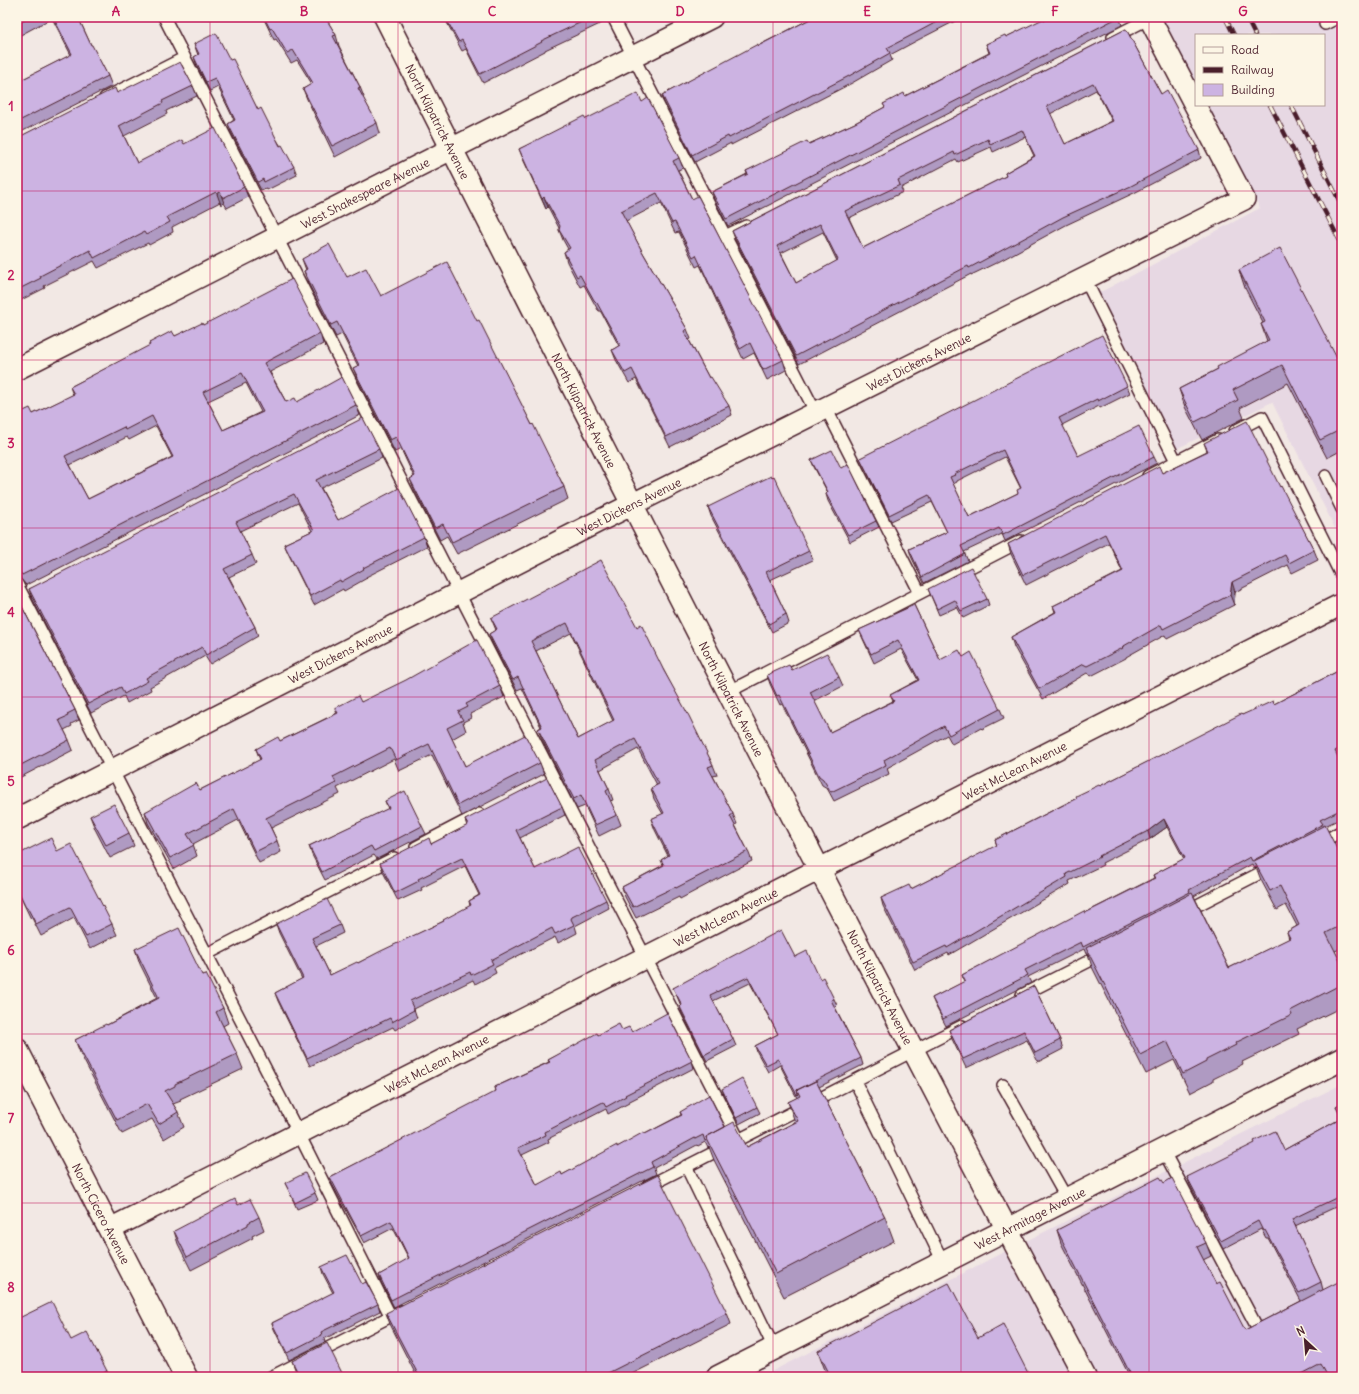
<svg xmlns="http://www.w3.org/2000/svg" width="1359" height="1394" font-family="Delius,sans-serif">
	<style>
		.built { fill: #e7d8e3 }
		.lines { fill: none; stroke-linecap: round; stroke-linejoin: round }
		.lane-casing { stroke: #4a1f2b; stroke-width: 14 }
		.street-casing { stroke: #4a1f2b; stroke-width: 24 }
		.secondary-casing { stroke: #4a1f2b; stroke-width: 25 }
		.primary-casing { stroke: #4a1f2b; stroke-width: 25 }
		.lane { stroke: #fcf5e5; stroke-width: 11 }
		.street { stroke: #fcf5e5; stroke-width: 21 }
		.secondary { stroke: #fcf5e5; stroke-width: 22 }
		.primary { stroke: #fcf5e5; stroke-width: 22 }
		.rail-casing { stroke: #4a1f2b; stroke-width: 4.5 }
		.rail { stroke: #fcf5e5; stroke-width: 3; stroke-dasharray: 9; stroke-linecap: butt }
		.wall { fill: #af9ac2; stroke: #4a1f2b; fill-rule: evenodd }
		.shaded-wall { fill: #8f7d9e; stroke: #4a1f2b }
		.building { fill: #ccb3e2; stroke: #4a1f2b; fill-rule: evenodd }
		.grid { fill: none; stroke: #c2185b; stroke-width: 1; stroke-opacity: 0.55 }
		.labels { text-anchor: middle; dominant-baseline: central; stroke-width: 3.5; stroke-linejoin: round; paint-order: stroke }
		.street-label { font-size: 12px; fill: #4a1f2b; stroke: #fcf5e5 }
		.neatline { fill: none; stroke: #c2185b; stroke-width: 1.5 }
		.grid-label { font-size: 13px; text-anchor: middle; font-weight: bold; fill: #c2185b }
	</style>
	<rect width="100%" height="100%" fill="#f2e8e4"/>
	<filter id="ink" filterUnits="userSpaceOnUse"><feTurbulence type="fractalNoise" baseFrequency=".025" numOctaves="2"/><feDisplacementMap in="SourceGraphic" scale="8" xChannelSelector="R" yChannelSelector="G"/><feConvolveMatrix kernelMatrix="1 2 1 2 8 2 1 2 1" color-interpolation-filters="sRGB"/></filter>
	<g filter="url(#ink)">
		<path class="built" d="M1162 17H1342V542L1272 402 1174 450 1095 295 1260 208 1207 105H1324V35H1196V83Z
			M1342 1084V1377H761L994 1257Z"/>
		<g class="lines">
			<g class="lane-casing">
				<path id="lane" d="M164 17 737 1136
					M613 17 816 413
					M1325 24 1339 17
					M1113 37 1150 18
					M105 98 184 58
					M725 236 746 226
					M1085 279 1176 461
					M826 408 920 593
					M1235 431 1262 417 1342 577
					M1148 476 1218 440
					M1326 476 1342 509
					M17 584 299 1134 391 1317
					M728 692 1021 541
					M1318 844 1342 831
					M416 847 479 814
					M1186 911 1272 867
					M207 954 394 858
					M1022 995 1103 954
					M855 1081 943 1262
					M1003 1085 1067 1199
					M1163 1150 1259 1331 1265 1328
					M686 1166 774 1348
					M648 1186 962 1026
					M271 1377 401 1311"/>
			</g>
			<g class="street-casing">
				<g id="street">
					<path id="s1" d="M385 17C615 472 846 927 1085 1377"/>
					<path id="s2" d="M17 369 712 17"/>
					<path id="s3" d="M17 819 601 520 1244 199 1149 17"/>
					<path id="s4" d="M110 1229 1342 604"/>
				</g>
			</g>
			<g class="secondary-casing">
				<g id="secondary">
					<path id="s5" d="M718 1377 1342 1059"/>
				</g>
			</g>
			<g class="primary-casing">
				<g id="primary">
					<path id="s6" d="M17 1050 186 1377"/>
				</g>
			</g>
			<use href="#lane" class="lane"/>
			<use href="#street" class="street"/>
			<use href="#secondary" class="secondary"/>
			<use href="#primary" class="primary"/>
			<g class="rail-casing">
				<path id="rail" d="M1225 17 1234 35
					M1246 17 1255 35
					M1270 105 1342 245
					M1291 105 1342 206"/>
			</g>
			<use href="#rail" class="rail"/>
		</g>
		<path class="wall" d="M17 17H78L91 45 108 76 112 86 17 134V82L71 55 52 18 17 37Z
			M263 17H325L336 35 339 46 360 87 364 97 363 98 377 123 380 133 335 157 307 99 303 89 312 84 297 60 291 63 276 39 274 40Z
			M444 17H522L523 20 530 17H599L602 23 545 50V51L483 83 466 49 462 51Z
			M814 17H963L918 40 890 55 892 60 852 83 731 145V143L695 162 664 102 662 95Z
			M1050 17H1123L1124 18 1120 19 1122 25 728 226 714 199 712 192 747 174 746 171 809 144 855 123 885 107 883 104 905 96 989 53 986 44 1006 37Z
			M1126 29 1161 94 1199 150 1201 158 1134 193 1066 225 1000 261 971 275V274L799 364 735 239 732 231ZM1096 90 1112 121 1065 144 1050 114ZM1025 137 1034 156 1005 173 1006 176 863 248 849 218 903 192 901 188 956 159 958 162 991 147 993 152ZM823 232 837 261 796 283 781 253Z
			M194 44 230 60 258 110 294 167 297 175 267 190 266 188 261 190 231 132 228 124 234 120 218 87 210 91 197 66 194 57 198 55Z
			M193 86 197 96 166 111 167 114 124 136 137 163 184 144 244 187 248 197 227 208 224 203 221 205 220 202 172 227 173 232 149 245 148 243 98 268 94 261 44 286 45 288 17 302V219L19 218 17 213V138L117 93Z
			M642 102 679 158 683 168 678 170 692 199 783 360 786 370 767 380 754 353 743 359 700 265 696 267 679 232 675 233 661 203 626 221 642 251 687 329 691 339 689 340 709 378 729 406 732 415 670 447 636 379 629 383 616 360 612 350 619 346 601 312 598 310 584 285 580 287 567 262 564 252 568 249 563 240 559 230V228L548 207 546 209 523 159 519 149 586 119Z
			M302 259 347 277 381 296 477 321 532 425 564 487 568 499 457 554 447 536 440 540 415 491 410 479 414 477 401 449 395 452 358 380 353 368 358 366 342 334 336 337 308 283 304 271 306 270Z
			M1239 270 1342 368V450L1327 458 1288 383 1240 408 1244 418 1202 440 1185 407 1179 389 1218 369 1267 341 1261 324 1263 323 1245 288Z
			M203 325 320 333 323 344 270 372 286 402 356 405 360 415 26 585 20 578 17 577V414H33L73 395 70 387 150 346 149 343 175 336ZM246 383 261 412 223 430 208 401ZM156 426 172 457 88 499 70 465 127 437 129 440Z
			M1127 386 1130 393 1100 408 1099 406 1062 425 1078 456 1154 457 1157 463 1005 541 1002 534 964 552 968 561 924 583 911 556 909 549 947 532 932 502 891 521 863 464 860 458ZM1005 457 1021 489 1018 493 969 517 953 484 957 482V481Z
			M1204 443 1280 487 1314 550 1318 560 1292 573 1288 565 1235 592 1234 605 1167 639 1165 635 1126 657V658L1091 676 1087 673 1043 699 1014 647 1011 637 1055 612 1053 606 1122 571 1109 543 1026 585 1011 554 1008 544 1162 473 1207 451Z
			M379 449 382 458 321 488 338 520 424 537 427 546 366 577 367 578 344 591 343 589 314 605 288 553 284 544 312 531 298 503 240 531 252 555 256 564 229 577 255 627 258 636 210 664 205 656 150 687 151 690 127 703 124 696 91 713 32 598 29 589Z
			M811 460 841 468 876 521 879 527 850 542 828 501 826 494 828 493 814 467Z
			M708 507 809 551 813 560 770 580 786 614 789 623 772 632 711 516Z
			M928 589 987 599 989 605 963 618 957 607 939 615Z
			M17 597 75 710 79 720 71 724 72 726 64 730 69 740 73 750 17 779Z
			M914 605 940 660 963 657 1000 709 1004 718 982 729 981 728 952 744 947 735 887 768 889 774 834 801 827 788 822 785 782 704 780 705 770 684 767 675 792 670 839 677 843 686 814 701 830 732 893 701 890 695 918 680 901 649 874 663 863 639 859 630Z
			M491 618 637 627 664 671 713 765 717 775 713 776 733 814 737 824 735 825 748 851 752 861 680 899 679 897 636 918 625 897 622 887 663 865 661 860 668 856 655 830 651 819 663 814 654 799 651 788 657 785 638 749 600 770 609 789 613 800 610 801 617 815 621 825 599 836 585 806 577 809 542 739 538 729 541 727 522 688 517 690 493 644 489 634 496 630ZM571 633 613 721 578 739 536 651Z
			M1342 669V756L1338 758 1342 765V818L1325 826 1342 859V948L1335 951 1342 965V1007L1297 1029 1299 1034 1242 1062 1243 1064 1213 1079V1081L1190 1093 1174 1060 1146 1074 1092 967 1088 954H1086L1084 949 1028 977 1031 983 946 1026 935 1005 932 998 964 982 962 975 1154 878 1153 875 1184 859 1167 827 1150 839 1102 863 1103 865 1069 881 1070 884 949 955 948 953 915 970 883 906 881 898 911 889 997 846 995 840 1100 786 1242 715 1274 704ZM1252 864 1254 868 1256 867 1261 880 1277 910 1286 905 1297 926 1287 932 1289 939 1229 968 1194 896Z
			M500 686 504 697 470 714 471 718 463 722 466 731 452 739 465 766 540 763 544 774 462 816 432 755 399 771 394 759 337 788 340 794 271 828 277 841 281 852 259 863 238 820 193 844 197 856 174 869 148 823 145 812 200 790 260 760 256 749 280 741 337 713 335 708 361 702Z
			M385 801 422 826 426 834 377 859 374 855 325 880 312 855 309 846 388 809Z
			M562 807 565 815 520 838 535 869 606 900 609 908 575 926 577 933 558 943 555 937 494 968 496 973 475 984 473 980 414 1009 417 1018 395 1030 393 1027 310 1066 278 1001 275 993 302 979 279 933 276 924 340 925 343 933 316 946 330 975 358 963 444 921 470 906 469 901 479 895 465 866 421 888 422 890 398 901 383 872 380 863 431 844 467 826 465 820Z
			M90 816 129 833 134 846 110 858 95 829Z
			M57 851 112 924 117 935 90 949 74 918 41 936 32 918 31 919 17 890V855Z
			M135 949 202 975 223 1008 228 1023 223 1026 237 1054 243 1069 180 1099 181 1101 173 1104 178 1112 184 1127 164 1139 152 1119 122 1134 81 1055 75 1040 107 1025 157 998 140 964Z
			M795 957 820 979 834 999 837 1005 835 1007 861 1058 863 1065 819 1087 885 1217 894 1241 784 1297 714 1160 709 1147 708 1148 705 1142 698 1146 697 1145 654 1168 656 1174 394 1307 381 1282 379 1275 409 1259 393 1228 364 1243 332 1184 330 1177 496 1092 495 1087 549 1062 548 1060 598 1035 622 1030 632 1032 692 1061 694 1068 628 1102 629 1103 608 1114 606 1109 548 1139 549 1142 522 1155 537 1185 562 1175 617 1147 645 1134 681 1115 680 1112 725 1127 747 1147 795 1122 788 1102 797 1098 780 1065 768 1072 757 1052 755 1046 778 1034 750 983 713 1001 733 1039 736 1046 707 1061 682 1013 680 1007 681 1006 676 994 673 988Z
			M1034 986 1060 1040 1063 1049 1038 1062 1027 1040 966 1068 952 1039 949 1030Z
			M722 1089 757 1107 760 1113 739 1124 724 1095Z
			M1342 1103V1204L1295 1226 1321 1282 1323 1290 1342 1377H1130L1061 1243 1057 1230 1164 1183 1206 1243 1211 1256 1203 1260 1216 1284 1245 1330 1301 1301 1268 1238H1266L1261 1229 1223 1249 1190 1185 1187 1177 1284 1150 1342 1118 1336 1106Z
			M285 1183 315 1193 318 1200 297 1209 288 1189Z
			M259 1217 264 1230 252 1236 253 1238 191 1270 178 1244 174 1231Z
			M321 1267 362 1284 378 1304 380 1311 324 1339 325 1342 289 1360 274 1329 272 1323 333 1293 323 1274Z
			M386 1313H727L731 1324 626 1377H417L390 1324Z
			M978 1338 1030 1377H828L825 1370 818 1351Z
			M71 1340 107 1371 109 1377H17Z
			M292 1361 344 1377H298Z"/>
		<path class="shaded-wall" d="M220 192 224 203 221 205 217 194Z
			M544 197 548 207 546 209 542 199Z
			M1232 582 1235 592 1234 605 1230 595Z
			M1164 819 1167 827 1150 839 1148 831Z"/>
		<path class="building" d="M17 17H31L17 24Z
			M53 17H78L91 45H92L108 76 17 122V82L72 54Z
			M264 17H325L336 35 333 36 360 87 358 88 377 123 332 146 303 89 313 83 293 50 287 53 272 28 270 29Z
			M445 17H522L523 20 530 17H592L541 41 542 42 480 74 462 40 459 42Z
			M814 17H946L916 33 887 48 890 53 849 76 729 138 728 136 692 155 662 95 758 44V46Z
			M1050 17H1119L726 219 712 192 748 174 746 171 807 141 809 144 855 123 885 107 883 104 904 93 905 96 990 53 986 44 1005 35 1006 37 1043 19 1044 21Z
			M1126 29 1161 94 1167 90 1199 150 1131 186 1063 217 997 253 969 268 968 266 796 356 732 231ZM1093 83 1113 121 1065 144 1047 106ZM1022 130 1035 156 1005 173 1006 176 928 215 863 248 845 211 900 185 898 180 954 152 955 155 988 139 990 144ZM820 224 838 260 796 283 777 246Z
			M216 33 230 60 233 59 258 110 261 108 280 146 282 145 294 167 264 182 263 179 258 182 228 124 235 120 215 78 206 82 194 57 199 54 194 44Z
			M180 62 193 86 162 101 163 103 119 126 137 163 182 140 184 144 215 128 244 187 223 198 220 192 217 194 216 192 167 217 170 222 146 235 144 232 94 258 90 250 40 276 41 278 17 290V219L20 217 17 210V138L115 88 117 93Z
			M638 93 642 102 648 98 679 158 673 161 692 199 698 196 783 360 763 370 750 343 740 349 696 255 693 257 675 222 672 223 657 193 621 211 642 251 687 329 684 331 709 378 711 377 729 406 666 437 632 369 625 373 612 350 620 345 597 303 594 300 580 275 577 277 564 252 570 248 559 230 560 226 544 197 542 199 519 149 584 116 586 119Z
			M329 244 347 277 366 268 381 296 447 262 477 321 479 320 485 332 532 425 533 424 564 487 452 542 443 524 435 528 410 479 415 476 396 437 390 440 353 368 359 365 337 322 331 325 304 271 307 269 302 259Z
			M1280 248 1342 368V429L1320 440 1282 365 1233 390 1238 400 1195 422 1179 389 1218 369 1217 367 1269 340 1261 324 1265 322 1239 270Z
			M292 279 320 333 264 363 286 402 295 398 297 402 342 377 356 405 22 575 17 568V414L30 408 33 414 74 394 70 387 150 345 149 343 172 331 175 336 202 323 203 325ZM242 373 263 412 223 430 203 392ZM152 416 173 457 88 499 65 456 124 427 125 430Z
			M1102 335 1127 386 1098 401 1097 399 1059 418 1078 456 1139 426 1154 457 1003 535 999 528 961 546 965 554 922 577 909 549 947 532 929 495 889 515 860 458ZM1003 450 1021 488 1017 490 1018 493 969 517 950 477 955 475 954 474Z
			M363 418 379 449 316 480 338 520 399 488 424 537 363 568 364 569 341 582 340 580 310 596 284 544 314 530 294 494 236 522 252 555 224 569 255 627 206 655 202 647 146 678 148 681 124 694 121 687 88 704 29 589Z
			M1247 421 1280 487 1281 486 1314 550 1289 563 1285 555 1232 582 1230 595 1163 629 1161 625 1122 647 1123 648 1087 666 1083 664 1039 689 1011 637 1056 612 1053 606 1123 571 1105 534 1023 575 1008 544 1159 466 1162 473 1208 451 1204 443Z
			M832 450 841 468 848 464 876 521 848 535 826 494 828 492 811 460Z
			M771 476 772 478 774 476 809 551 766 572 786 614 769 624 708 507Z
			M601 560 637 627 641 624 664 671 689 716 713 765 708 767 733 814 730 816 748 851 676 888 675 887 633 907 622 887 664 865 661 860 669 855 651 819 664 813 651 788 659 784 635 739 595 760 609 789 606 791 617 815 595 825 581 795 574 799 538 729 542 727 518 677 513 680 489 634 497 629 491 618ZM567 623 614 720 578 739 531 641Z
			M971 567 987 599 961 611 955 600 937 609 928 589Z
			M17 597 75 710 67 714 68 716 59 720 69 740 17 767Z
			M914 605 940 660 959 650 963 657 971 652 1000 709 979 720 978 719 949 735 944 726 884 760 886 765 831 792 823 779 819 776 779 695 777 696 767 675 789 665 792 670 827 653 839 677 810 692 830 732 894 701 890 695 919 680 898 640 871 654 859 630Z
			M477 640 500 686 466 704 468 707 458 712 463 720 447 728 465 766 525 735 540 763 458 805 429 744 396 760 390 748 333 777 336 783 266 818 277 841 255 852 234 809 187 834 194 845 170 858 145 812 196 783 200 790 261 759 256 749 278 737 280 741 338 713 335 708 358 696 361 702 406 680Z
			M1342 669V747L1335 751 1342 765V809L1320 820 1323 824 1252 861 1250 857 1189 890 1190 892 1083 947 1081 942 1025 970 1028 975 943 1019 932 998 965 981 962 975 1084 911 1085 913 1155 878 1153 875 1185 858 1164 819 1148 831 1099 856 1100 857 1066 874 1067 877 947 948 946 946 913 962 881 898 909 885 911 889 997 845 995 840 1077 798 1076 796 1099 785 1100 786 1241 714 1242 715 1273 701 1274 704Z
			M547 778 562 807 516 830 535 869 578 847 606 900 572 917 571 919 574 925 555 934 552 928 491 960 493 964 471 975 470 972 410 1001 414 1010 392 1022 390 1018 307 1058 275 993 303 978 276 924 327 899 340 925 312 938 330 975 357 962 358 963 379 952 444 921 443 920 471 905 469 901 480 895 462 858 418 879 419 881 395 893 380 863 429 838 431 844 468 825 465 820Z
			M405 791 422 826 374 851 371 846 322 872 309 846 389 808 385 801Z
			M114 804 129 833 106 845 90 816Z
			M1325 825 1342 859V925L1326 933 1342 965V984L1290 1011 1292 1015 1235 1043 1236 1045 1206 1060V1062L1183 1074 1167 1041 1140 1055 1086 948 1192 893 1229 968 1290 938 1287 932 1299 925 1280 886 1270 891 1254 861Z
			M51 838 57 851 71 844 112 924 86 937 70 907 36 924 27 907H26L17 888V855Z
			M179 928 202 975 206 974 223 1008 216 1012 237 1054 175 1084V1086L165 1091 178 1112 159 1124 147 1104 117 1120 75 1040 106 1024 107 1025 159 998 135 949Z
			M781 930 795 957 807 951 820 979 823 977 834 999 831 1000 861 1058 797 1090 798 1094 797 1095 778 1059 766 1065 755 1046 778 1034 748 977 710 995 733 1039 704 1055 680 1007 682 1005 673 988Z
			M1034 986 1060 1040 1035 1053 1024 1031 963 1059 949 1030Z
			M667 1013 692 1061 625 1095 626 1096 606 1107 603 1102 545 1132 546 1135 518 1148 537 1185 561 1172 562 1175 617 1145V1147L644 1132 645 1134 682 1115 680 1112 709 1095 725 1127 706 1137 707 1140 705 1141 703 1135 695 1139V1138L651 1162 653 1167 391 1300 379 1275 409 1258 391 1221 361 1236 330 1177 496 1091 495 1087 550 1062 548 1060 597 1033 598 1035 619 1024 622 1030 629 1027 632 1032Z
			M742 1078 757 1107 736 1118 722 1089Z
			M816 1081 885 1217 776 1274 706 1137 734 1122 747 1147 798 1121 788 1102 800 1096 797 1090Z
			M1342 1103V1116L1336 1106Z
			M1342 1118V1195L1292 1219 1321 1282 1299 1293 1265 1230 1263 1231 1258 1221 1221 1241 1187 1177 1255 1143 1254 1141 1275 1131 1284 1150Z
			M305 1173 315 1193 295 1203 285 1183Z
			M658 1175 727 1313 600 1377H417L419 1376 386 1313Z
			M1160 1177 1164 1183 1172 1178 1206 1243 1197 1247 1216 1284 1220 1282 1245 1330 1342 1280V1377H1328L1321 1364 1296 1377H1132L1057 1230Z
			M235 1199 238 1205 250 1199 259 1217 248 1223V1225L187 1257 174 1231Z
			M347 1255 362 1284 366 1282 378 1304 321 1332 322 1335 287 1353 272 1323 334 1292 321 1267Z
			M949 1283 978 1338 1003 1324 1030 1377H831L818 1351Z
			M52 1302 71 1340 87 1332 107 1371 96 1377H17V1319Z
			M327 1343 344 1377H300L292 1361Z"/>
	</g>
	<path class="grid" d="M210 17V1377M398 17V1377M586 17V1377M773 17V1377M961 17V1377M1149 17V1377M17 191H1342M17 360H1342M17 528H1342M17 697H1342M17 866H1342M17 1034H1342M17 1203H1342"/>
	<g class="labels">
		<g class="street-label">
			<text stroke="none"><textPath href="#s1" startOffset="117">North Kilpatrick Avenue</textPath></text>
			<text stroke="none"><textPath href="#s2" startOffset="390">West Shakespeare Avenue</textPath></text>
			<text stroke="none"><textPath href="#s3" startOffset="1011">West Dickens Avenue</textPath></text>
			<text stroke="none"><textPath href="#s1" startOffset="441">North Kilpatrick Avenue</textPath></text>
			<text stroke="none"><textPath href="#s3" startOffset="687">West Dickens Avenue</textPath></text>
			<text stroke="none"><textPath href="#s3" startOffset="363">West Dickens Avenue</textPath></text>
			<text stroke="none"><textPath href="#s1" startOffset="765">North Kilpatrick Avenue</textPath></text>
			<text stroke="none"><textPath href="#s4" startOffset="1014">West McLean Avenue</textPath></text>
			<text stroke="none"><textPath href="#s4" startOffset="690">West McLean Avenue</textPath></text>
			<text stroke="none"><textPath href="#s1" startOffset="1089">North Kilpatrick Avenue</textPath></text>
			<text stroke="none"><textPath href="#s4" startOffset="366">West McLean Avenue</textPath></text>
			<text stroke="none"><textPath href="#s6" startOffset="184">North Cicero Avenue</textPath></text>
			<text stroke="none"><textPath href="#s5" startOffset="350">West Armitage Avenue</textPath></text>
		</g>
	</g>
	<rect width="1359" height="1394" fill="none" stroke="#fcf5e5" stroke-width="44"/>
	<rect x="1195" y="34" width="130" height="72" fill="#fcf5e5" stroke="#b59f9b"/>
	<rect x="1203" y="47" width="20" height="6" fill="#fcf5e5" stroke="#b59f9b"/>
	<text x="1231" y="54" font-size="12" fill="#4a1f2b">Road</text>
	<rect x="1203" y="67" width="20" height="6" fill="#4a1f2b" stroke="#b59f9b"/>
	<text x="1231" y="74" font-size="12" fill="#4a1f2b">Railway</text>
	<rect x="1203" y="84" width="20" height="12" fill="#ccb3e2" stroke="#b59f9b"/>
	<text x="1231" y="94" font-size="12" fill="#4a1f2b">Building</text>
	<g transform="translate(1305 1340) rotate(334)" stroke="#fcf5e5" stroke-width="3" paint-order="stroke">
	<path d="M0-3L7 15L0 10L-7 15Z" fill="#4a1f2b"/>
	<text y="-6" font-size="11" font-weight="bold" text-anchor="middle" fill="#4a1f2b">N</text>
	</g>
	<rect x="22" y="22" width="1315" height="1350" class="neatline"/>
	<g class="grid-label">
		<text x="116" y="16">A</text>
		<text x="304" y="16">B</text>
		<text x="492" y="16">C</text>
		<text x="680" y="16">D</text>
		<text x="867" y="16">E</text>
		<text x="1055" y="16">F</text>
		<text x="1243" y="16">G</text>
		<text x="11" y="111">1</text>
		<text x="11" y="280">2</text>
		<text x="11" y="448">3</text>
		<text x="11" y="617">4</text>
		<text x="11" y="786">5</text>
		<text x="11" y="955">6</text>
		<text x="11" y="1123">7</text>
		<text x="11" y="1292">8</text>
	</g>
</svg>
